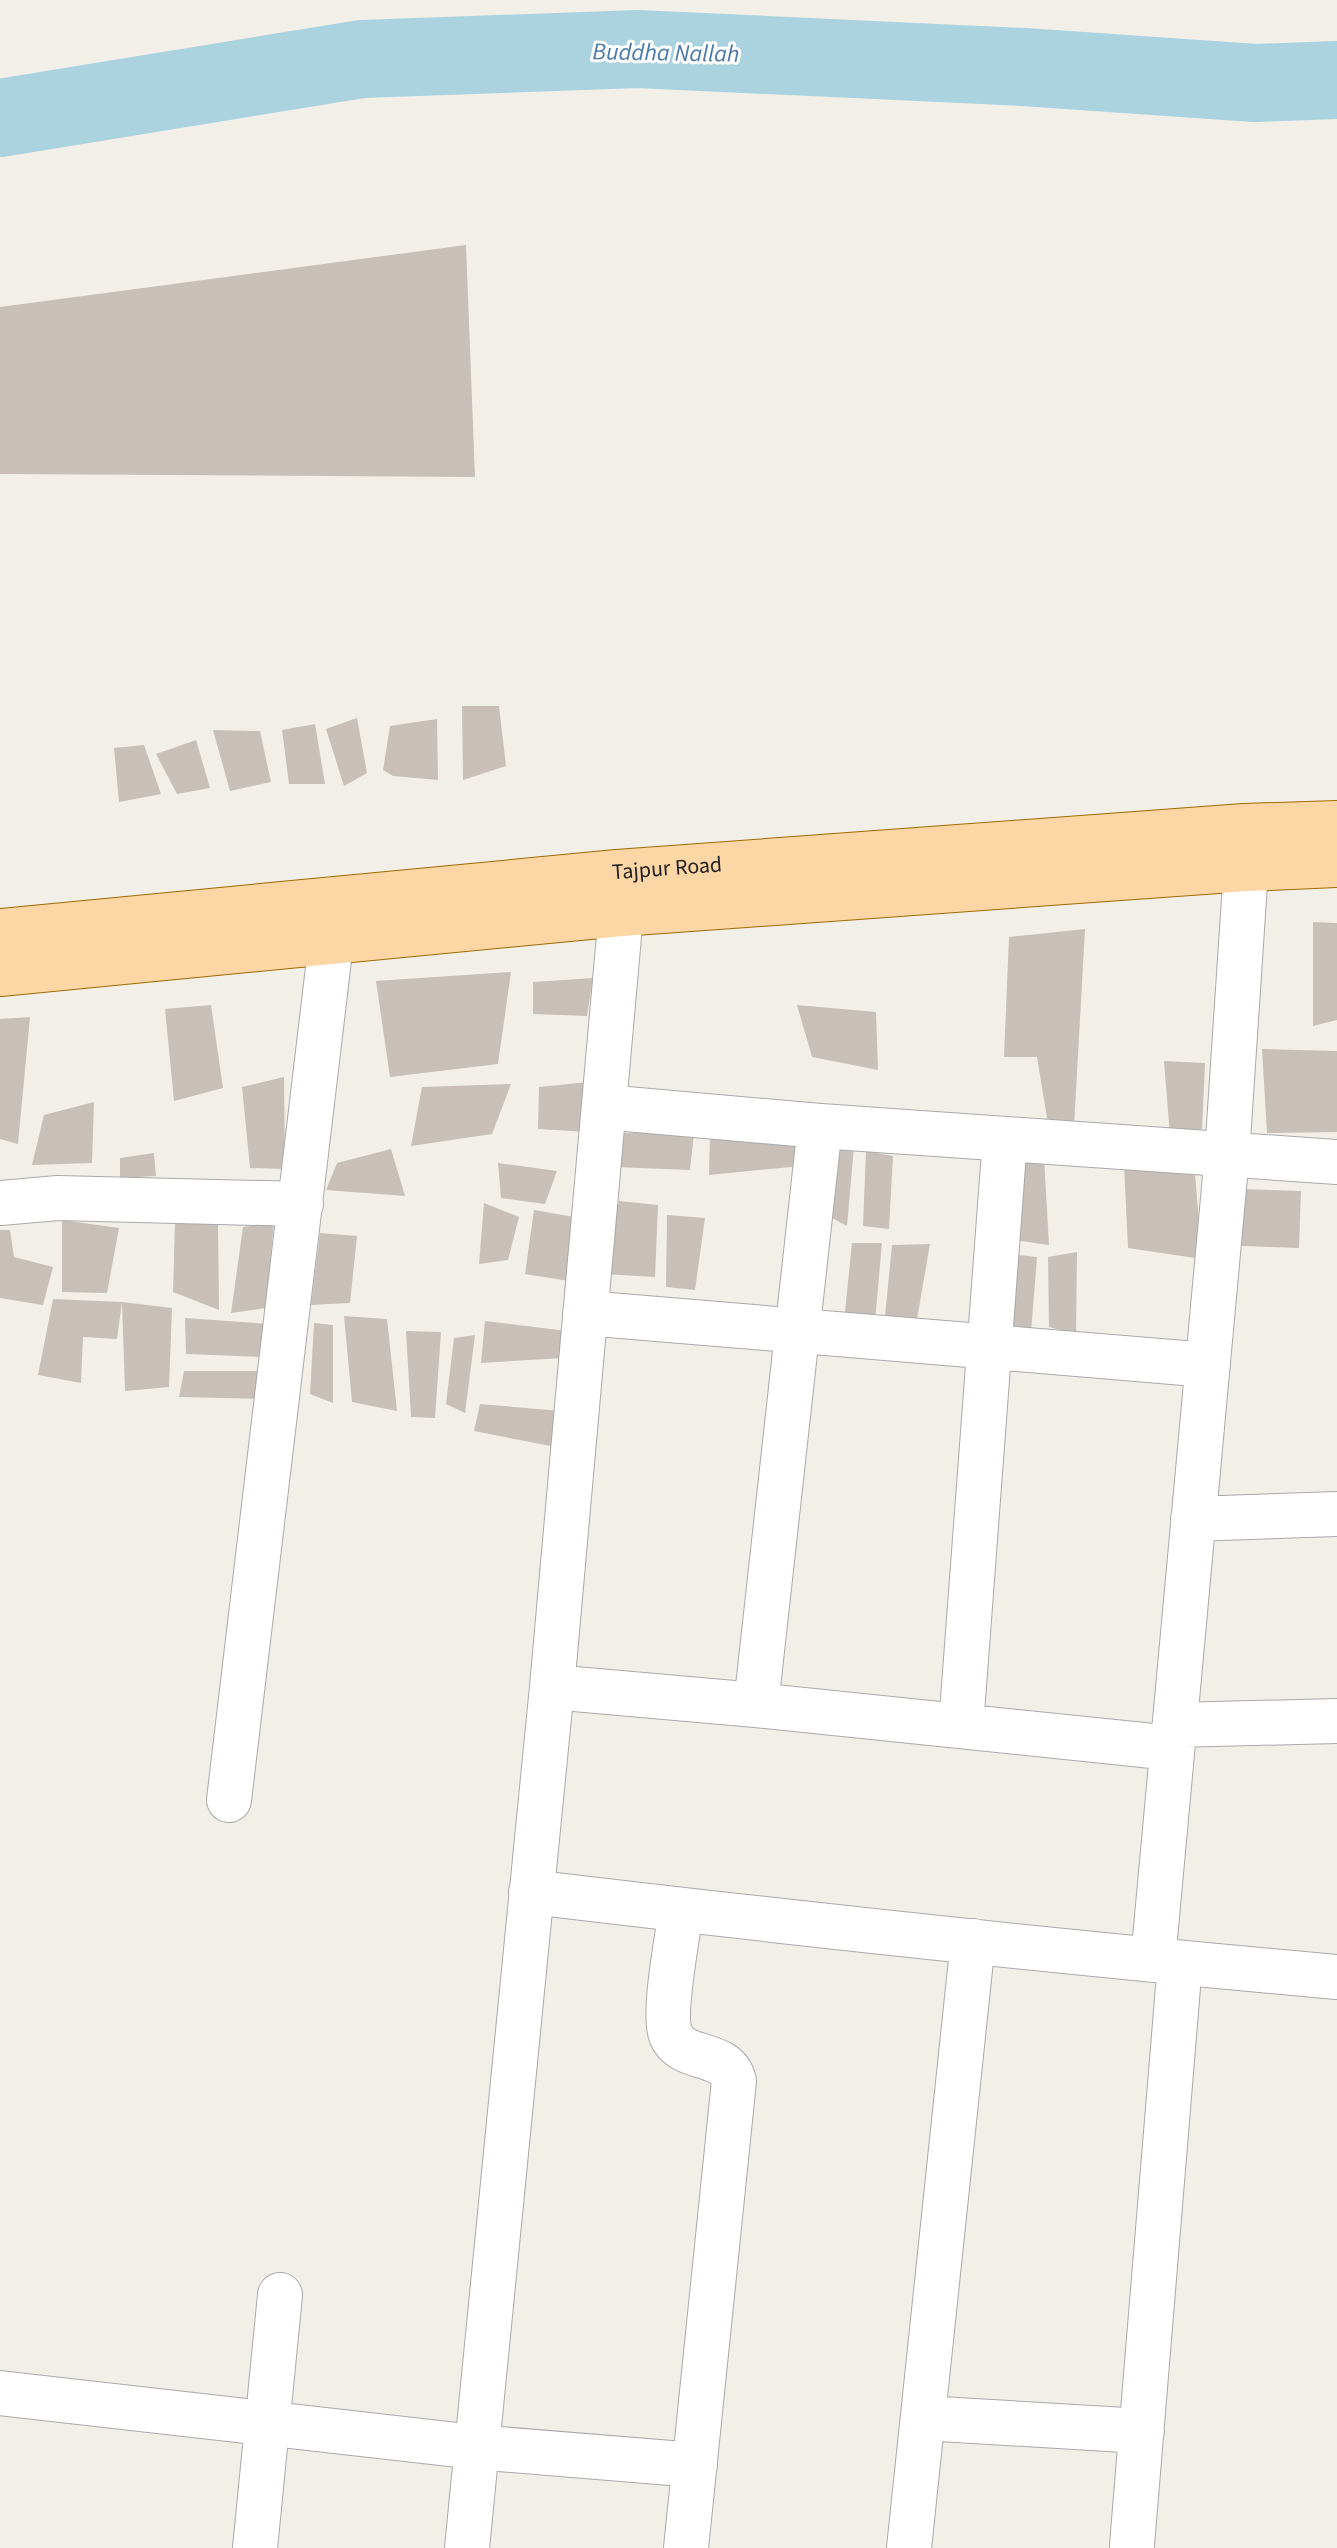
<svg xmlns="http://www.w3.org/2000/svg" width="1337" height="2548" font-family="'Source Sans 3',sans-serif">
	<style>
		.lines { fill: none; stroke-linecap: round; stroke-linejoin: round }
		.river { stroke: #aad3df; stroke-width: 78 }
		.building { fill: #c7bfb8 }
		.minor-casing { stroke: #a9a9a9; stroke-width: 46 }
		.major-casing { stroke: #a06b00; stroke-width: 46 }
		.minor { stroke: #fff; stroke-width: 44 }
		.major { stroke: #fcd6a4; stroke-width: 44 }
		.labels { text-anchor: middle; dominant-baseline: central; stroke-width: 6; stroke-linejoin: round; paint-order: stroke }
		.street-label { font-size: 22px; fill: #222; stroke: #fff }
		.water-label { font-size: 24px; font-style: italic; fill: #4a7aab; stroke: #fff }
	</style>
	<rect width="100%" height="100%" fill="#f2efe9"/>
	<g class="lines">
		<path class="river" d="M0 118 362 59 638 49 1024 67 1255 83 1337 80"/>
	</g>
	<path class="building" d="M466 245 475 477 0 474V307Z
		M462 706H499L506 766 463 780Z
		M357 718 367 773 344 786 326 729Z
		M437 719 438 780 393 776 383 770 390 726Z
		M315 724 325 784H289L282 730Z
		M213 730 260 731 271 782 230 791Z
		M196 740 210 788 177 794 156 754Z
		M144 745 161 794 119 802 114 748Z
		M1313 922 1337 923V1020L1313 1026Z
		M1085 929 1074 1127 1048 1124 1037 1057H1004L1009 937Z
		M511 972 498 1064 390 1077 376 981Z
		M593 978 587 1016 533 1014V982Z
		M211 1005 223 1088 174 1101 165 1009Z
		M797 1005 876 1012 878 1070 812 1057Z
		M30 1017 18 1144 0 1139V1019Z
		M1262 1049 1337 1051V1132L1267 1133Z
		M1164 1061 1205 1063 1202 1129 1170 1136Z
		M284 1077 285 1169 250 1168 242 1087Z
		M588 1082V1132L538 1129 539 1087Z
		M511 1084 492 1134 411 1146 422 1087Z
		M94 1102 92 1163 32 1165 44 1115Z
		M710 1132 801 1139V1166L709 1175Z
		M619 1133H694L690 1170 615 1167Z
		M854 1147 847 1226 830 1217 839 1149Z
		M391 1149 405 1196 326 1190 337 1163Z
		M866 1151 893 1156 889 1229 863 1226Z
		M154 1153 156 1176 120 1178V1158Z
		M1044 1158 1049 1245 1008 1239 1018 1162Z
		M498 1163 557 1171 545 1204 501 1198Z
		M1124 1165 1195 1174 1202 1259 1128 1248Z
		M1243 1189 1301 1191 1299 1248 1242 1246Z
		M619 1201 658 1205 655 1277 603 1274Z
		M484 1203 519 1217 508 1260 479 1264Z
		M534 1210 574 1217 569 1281 525 1274Z
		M667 1215 705 1218 695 1290 666 1287Z
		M62 1220 119 1228 107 1293 62 1292Z
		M175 1220 218 1223 219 1310 173 1292Z
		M274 1222 266 1308 231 1313 243 1227Z
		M0 1230H10L14 1257 53 1267 43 1305 0 1298Z
		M320 1233 357 1236 350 1303 311 1305Z
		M852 1243H882L875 1321 845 1312Z
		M930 1244 916 1325 885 1316 892 1245Z
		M1077 1252 1076 1334 1049 1327 1048 1257Z
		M1010 1254 1037 1257 1031 1332 1002 1326Z
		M53 1299 122 1302 117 1339 83 1337 81 1383 38 1375Z
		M122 1302 172 1308 169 1387 125 1391Z
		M344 1316 387 1319 397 1411 352 1402Z
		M185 1318 269 1324 262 1357 186 1354Z
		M485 1321 567 1331 563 1358 481 1363Z
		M314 1323 333 1325V1403L310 1394Z
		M406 1331 441 1332 435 1418 411 1417Z
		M475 1335 465 1413 446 1404 454 1338Z
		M184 1371H264L262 1399 179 1397Z
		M480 1404 561 1411 556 1447 474 1431Z"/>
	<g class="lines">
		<g class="minor-casing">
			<path id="minor" d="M604 1107 820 1126 1337 1162
				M820 1126 756 1705 1172 1748
				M0 1203 58 1198 301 1204
				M585 1313 1208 1365
				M1193 1519 1337 1514
				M552 1687 756 1705
				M1175 1725 1337 1721
				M961 1726 1005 1139
				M229 1800 331 943
				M531 1892C799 1924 1068 1953 1337 1977
				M681 1910C678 1935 662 2015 671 2035 683 2063 726 2049 734 2081L686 2548
				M1153 1960 1227 1155 1246 869
				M0 2393 475 2447 695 2465
				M923 2418 1142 2431
				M1132 2545 1180 1963
				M255 2548 280 2295
				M467 2548 552 1687 621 914
				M909 2548 973 1941"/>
		</g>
		<g class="major-casing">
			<g id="major">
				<path id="s1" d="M0 931 617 872 1244 826 1337 823"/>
				<path d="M0 974 621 914 1246 869 1337 865"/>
			</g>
		</g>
		<use href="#minor" class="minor"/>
		<use href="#major" class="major"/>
	</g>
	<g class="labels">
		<g class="street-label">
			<text stroke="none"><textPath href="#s1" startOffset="670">Tajpur Road</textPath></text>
		</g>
		<g class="water-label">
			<text transform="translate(666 53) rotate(1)">Buddha Nallah</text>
		</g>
	</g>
</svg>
